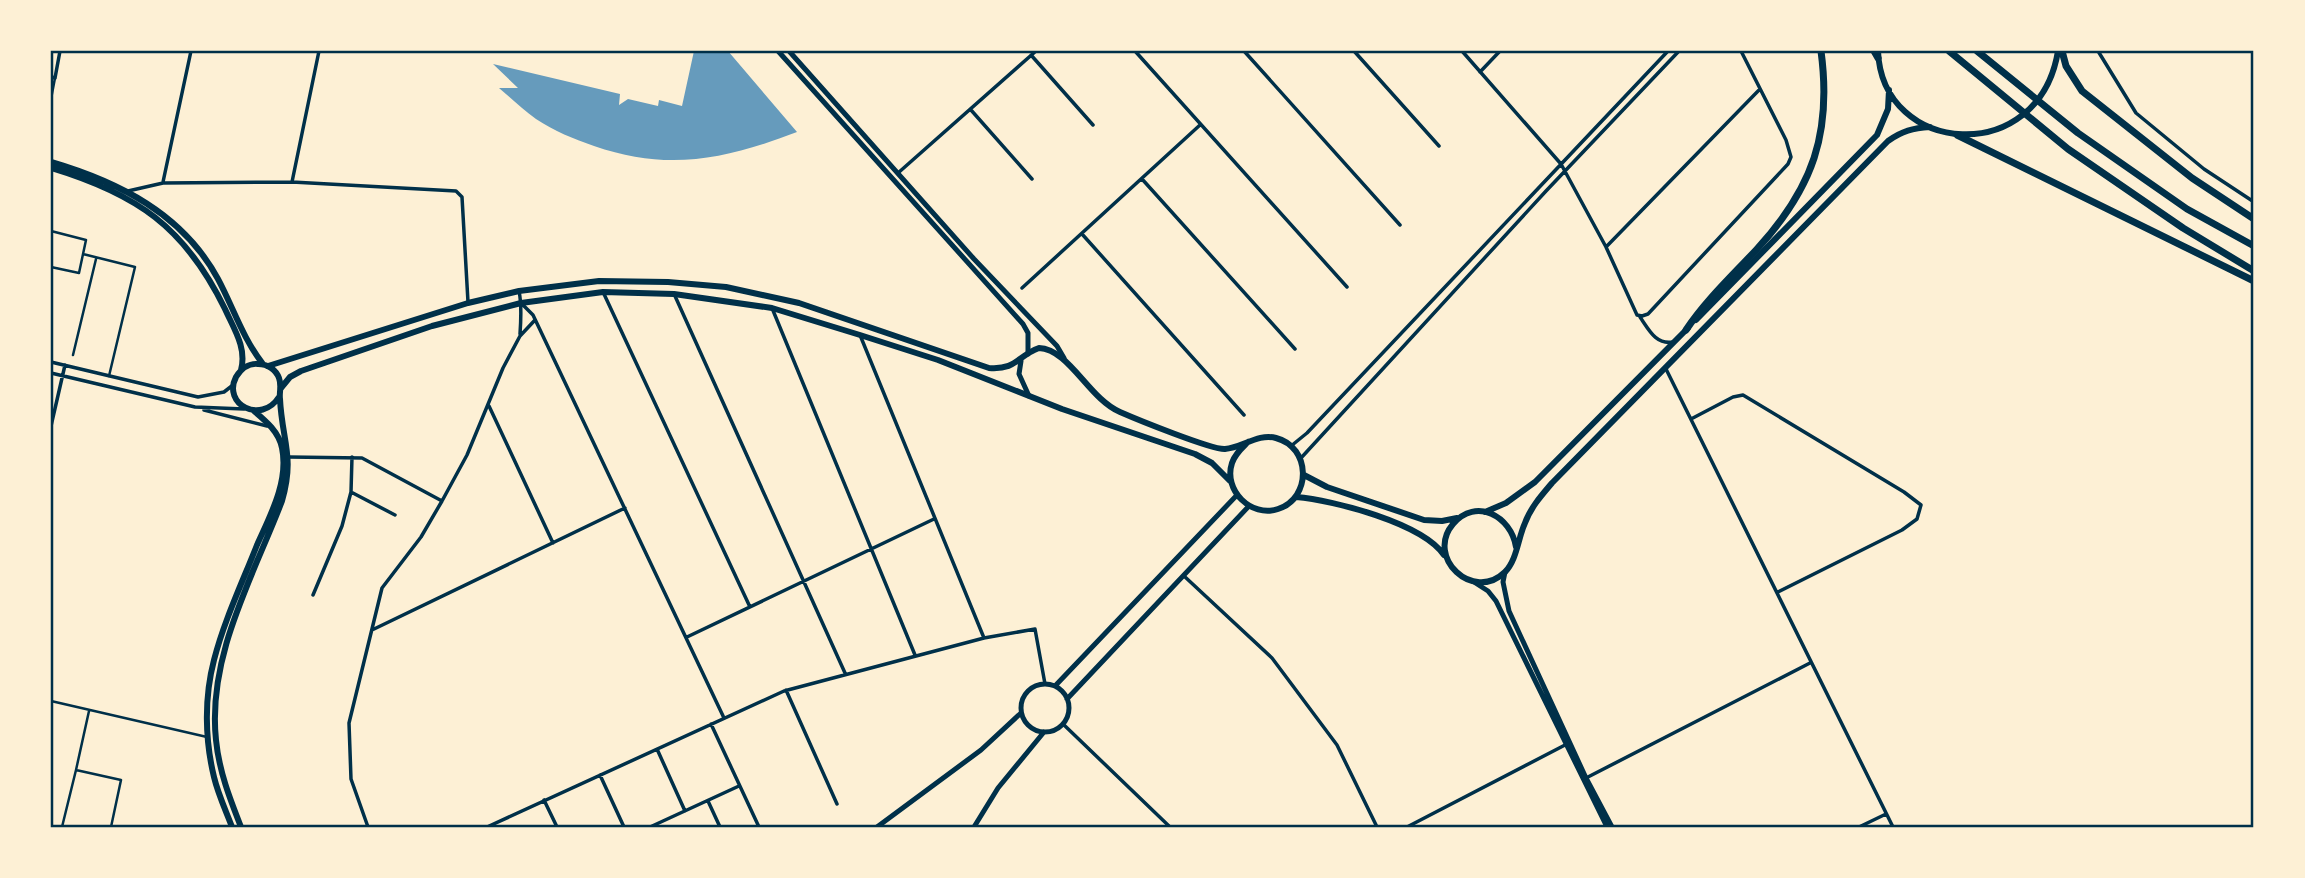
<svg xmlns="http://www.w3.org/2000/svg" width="2305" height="878" font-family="Helvetica,sans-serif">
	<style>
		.water { fill: #669bbc }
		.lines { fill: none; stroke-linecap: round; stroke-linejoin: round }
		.pedestrian { stroke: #003049; stroke-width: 2.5 }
		.minor { stroke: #003049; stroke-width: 3.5 }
		.secondary { stroke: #003049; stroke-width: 5 }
		.primary { stroke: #003049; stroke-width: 6 }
		.trunk { stroke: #003049; stroke-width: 6 }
		.motorway { stroke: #003049; stroke-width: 7 }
		.neatline { fill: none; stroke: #003049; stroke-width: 2.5 }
	</style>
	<rect width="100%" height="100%" fill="#fdf0d5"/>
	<path class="water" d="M694 51H728L797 132C726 159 669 172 594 146 574 139 554 131 536 119 523 110 511 98 499 88H518L493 64 620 94 619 105 628 99 658 106 659 100 682 106Z"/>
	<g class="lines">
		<path class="pedestrian" d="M51 99 55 78
			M51 231 86 240 79 273 51 267
			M83 254 135 267 109 376
			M73 355 96 259
			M51 701 207 737
			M89 711 76 770 121 780 111 827
			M62 827 76 770"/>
		<path class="minor" d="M1135 51 1347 287
			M1244 51 1400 225
			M1354 51 1439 146
			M1462 51 1561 164 1606 247 1637 315 1642 316 1648 314 1788 164 1791 157 1786 140 1741 51
			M2098 51 2136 113 2204 169 2254 202
			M1031 55 1093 125
			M1480 72 1500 51
			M51 77 55 78 60 51
			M971 110 1032 179
			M898 173 1036 51
			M1142 179 1295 349
			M163 182 191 51
			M292 182 319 51
			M128 191 163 183 292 182 456 191 462 197 468 302
			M1082 234 1244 415
			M1606 247 1760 89
			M1022 288 1200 125
			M519 291C522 305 521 320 520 334
			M604 294 750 607
			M675 296 845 673
			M521 303 533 315 724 718
			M772 308 915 655
			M1640 317C1649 330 1656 345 1673 342
			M860 335 984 638
			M51 362 198 397 224 392 233 385
			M1666 369 1893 827
			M51 373 195 407 244 409
			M489 406 553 543
			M204 410 267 426
			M1691 419 1733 397 1743 395 1904 492 1921 505 1917 519 1902 530 1778 592
			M51 426 65 365
			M1291 446 1307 433 1668 51
			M289 457 362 458 442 501
			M1301 458 1546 191 1679 51
			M351 492 395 515
			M1184 576 1272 658 1337 745 1377 827
			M313 595 342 526 351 492 352 457
			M372 630 625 508
			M687 637 934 519
			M786 690 837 804
			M711 724 759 827
			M1063 724 1170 827
			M657 749 685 811
			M600 775 624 827
			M1586 778 1810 663
			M544 800 557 827
			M708 801 720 827
			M368 827 351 779 349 723 382 588 421 537 442 501 467 455 503 368 520 336 535 320
			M487 827 784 691 984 638 1035 629 1045 684
			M650 827 739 786
			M1407 827 1565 745
			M1859 827 1886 814"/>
		<path class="secondary" d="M778 51 1023 324 1028 333V354
			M789 51 974 259 1057 346 1064 358
			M1021 361 1019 374 1029 396
			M1505 572 1503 582 1509 611 1586 778 1612 827
			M1474 582 1488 591 1496 601 1607 827
			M1021 708a24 24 0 1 1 48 0a24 24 0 1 1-48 0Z
			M1055 686 1237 495
			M1067 699 1249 506
			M877 827 981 750 1021 713
			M974 827 998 788 1044 732"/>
		<path class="primary" d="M1878 51C1882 156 2039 168 2058 51
			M1696 320 1877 135 1888 109 1889 90
			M268 366 468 303 519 291 599 281 668 282 726 287 799 303 989 368C1017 370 1017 356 1039 348 1069 349 1089 399 1120 412 1136 419 1212 450 1225 449 1242 448 1258 433 1276 438 1311 447 1312 498 1278 509 1251 518 1223 490 1232 463 1235 454 1241 449 1248 442
			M281 388 290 377 301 371 432 326 521 303 603 292 674 294 772 308 860 335 938 360 1062 409 1195 454 1212 463 1230 481
			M1304 475 1327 487 1424 520 1442 521 1457 518
			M1296 497C1333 500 1422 523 1444 555
			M1485 512 1506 503 1535 482 1688 328
			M1516 547C1511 516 1476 497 1453 524 1425 557 1473 603 1505 572 1517 560 1518 538 1525 523 1531 507 1541 496 1552 483L1888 141C1902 131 1913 128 1930 127"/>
		<path class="trunk" d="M51 162C119 182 183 214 218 279 233 307 243 339 263 364
			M51 168C137 194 185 227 225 309 234 329 247 348 241 370
			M232 827C226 811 218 794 214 777 205 740 204 698 214 660 224 621 242 583 257 545 270 516 289 481 282 448 279 432 266 421 254 411
			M241 827C230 799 219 771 216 740 207 656 253 577 282 501 295 456 282 441 280 399 279 392 282 386 279 378 276 370 268 364 258 364 249 363 241 369 236 377 222 404 261 425 279 397"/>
		<path class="motorway" d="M1874 51 1878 58
			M1949 51 2068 149 2183 228 2254 271
			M1977 51 2078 133 2187 209 2254 246
			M2062 51 2066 66 2082 91 2192 178 2254 219
			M1957 135 2254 281
			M1686 330C1706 300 1733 275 1757 249 1813 188 1832 133 1821 51"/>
	</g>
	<rect width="2305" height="878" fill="none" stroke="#fdf0d5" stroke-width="105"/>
	<rect x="52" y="52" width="2200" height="774" class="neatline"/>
</svg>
